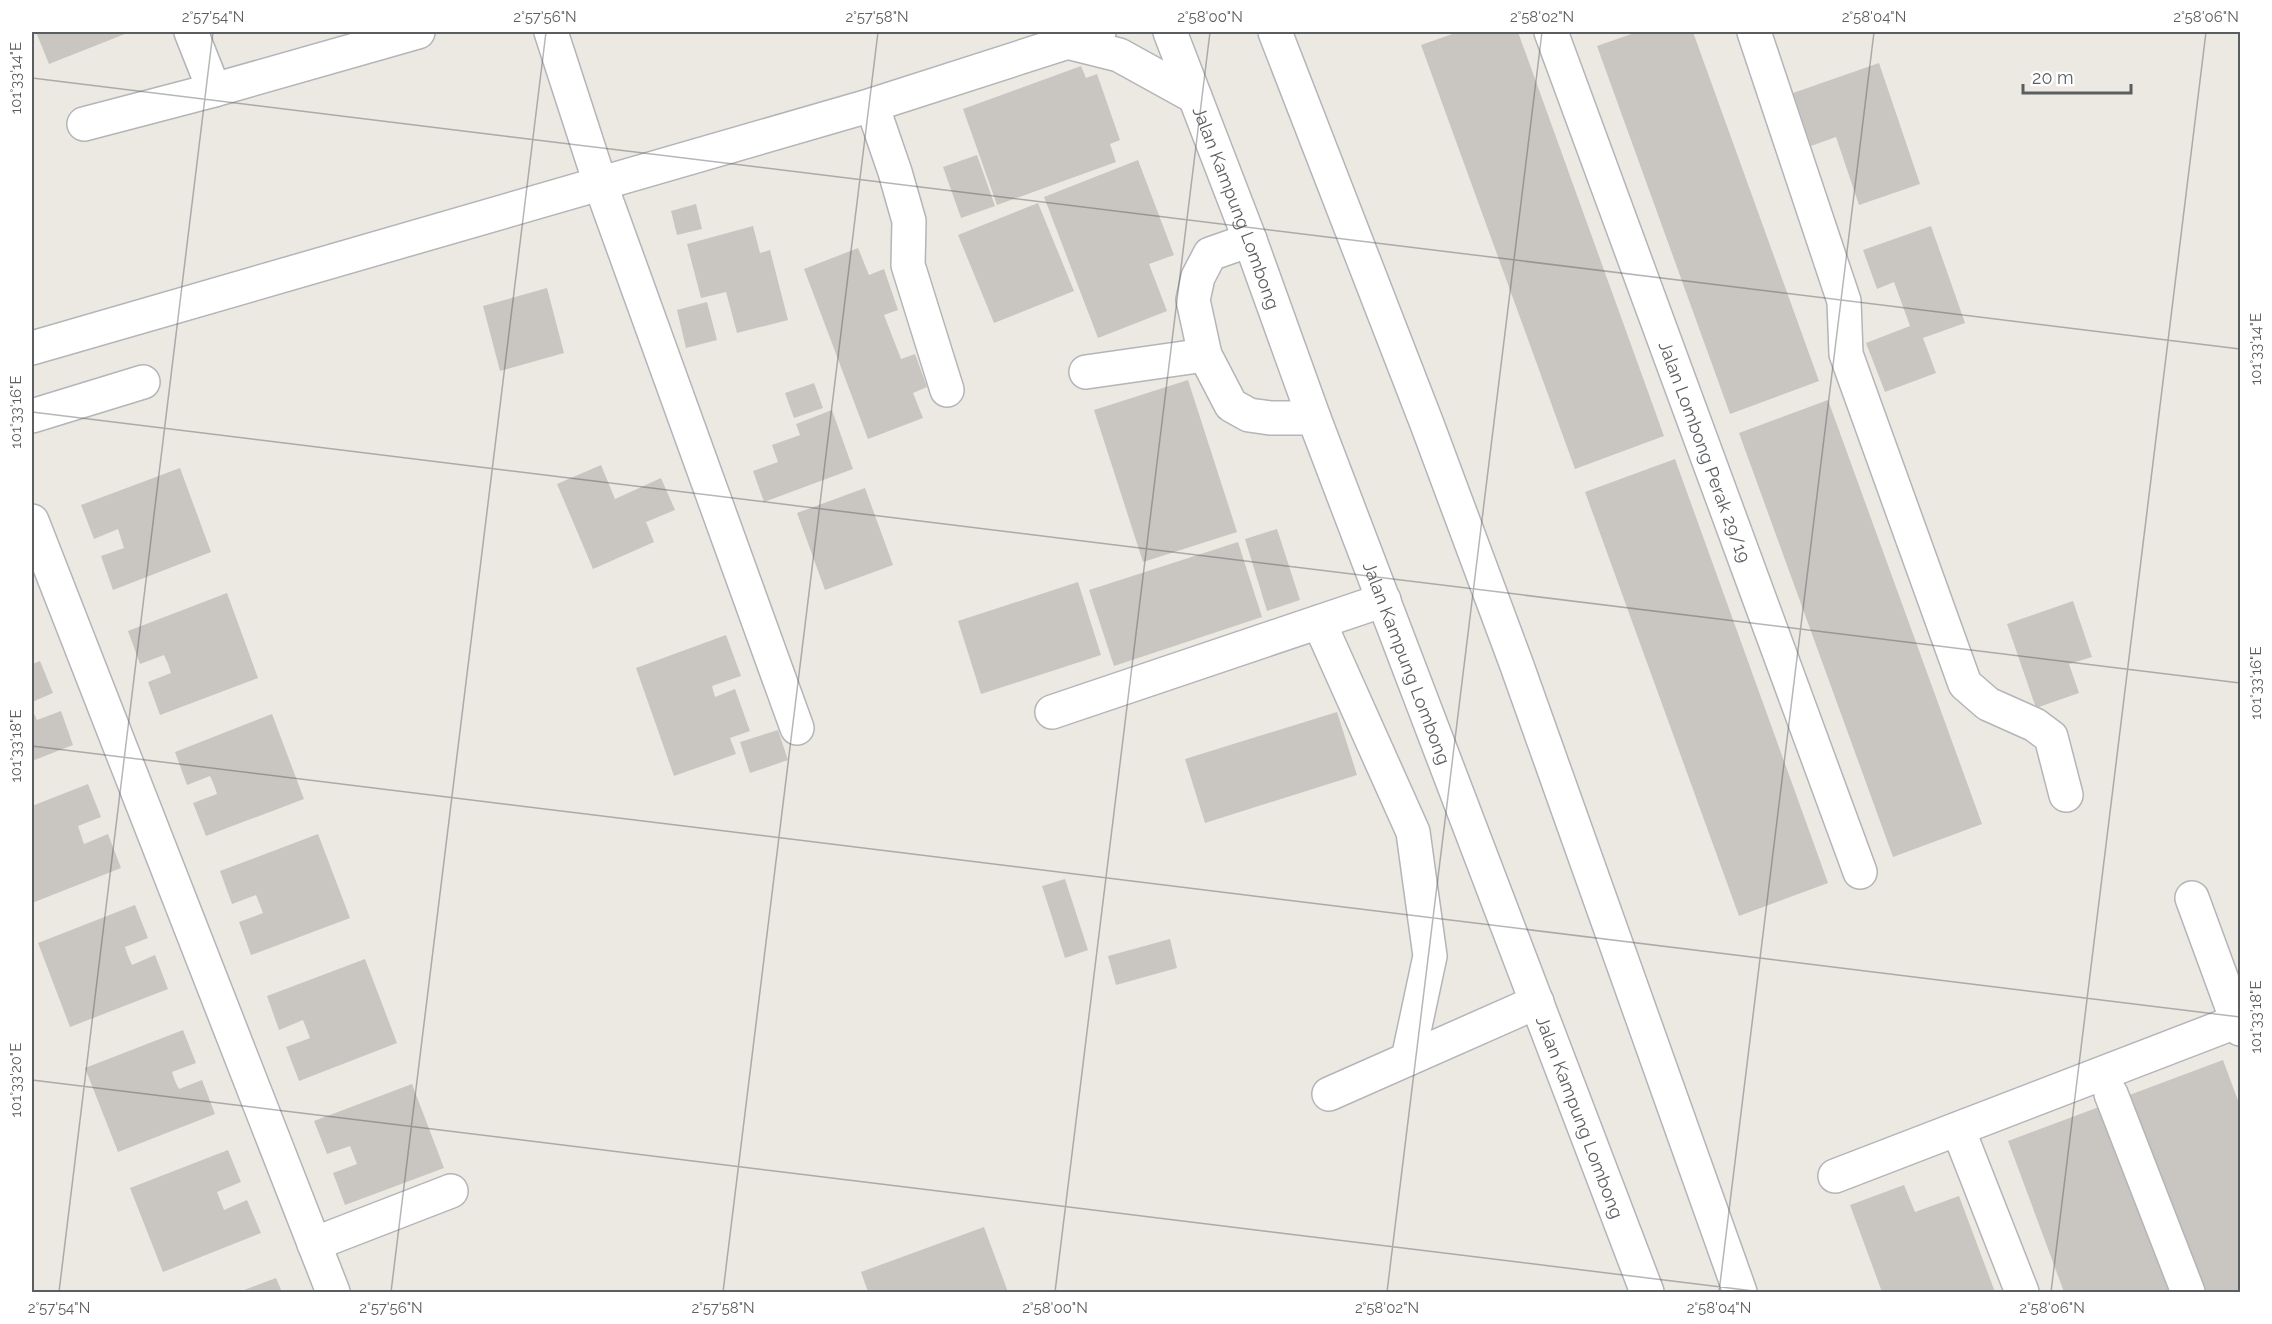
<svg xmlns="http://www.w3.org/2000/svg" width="2272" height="1324" font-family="Raleway,sans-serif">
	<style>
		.building { fill: #c9c5c1 }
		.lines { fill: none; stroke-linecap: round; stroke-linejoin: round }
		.minor-casing { stroke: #b3b5b8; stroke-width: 36 }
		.minor { stroke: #fff; stroke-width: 33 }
		.ticks { fill: none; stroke: #5b5e61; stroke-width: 1.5; stroke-opacity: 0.45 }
		.labels { text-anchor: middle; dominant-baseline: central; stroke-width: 4.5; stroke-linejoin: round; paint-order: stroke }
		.street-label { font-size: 18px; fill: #5b5e61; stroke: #fff }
		.neatline { fill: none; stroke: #5b5e61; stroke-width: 2 }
		.ticks-label { font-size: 15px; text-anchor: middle; fill: #5b5e61 }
	</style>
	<rect width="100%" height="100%" fill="#ece9e3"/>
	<path class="building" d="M36 32H130L49 64Z
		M1458 32H1518L1664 436 1575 469 1421 45Z
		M1637 32H1693L1819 381 1730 414 1597 46Z
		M1879 63 1920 184 1859 205 1836 137 1811 146 1793 93Z
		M1081 66 1086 78 1097 74 1120 140 1110 144 1116 162 997 205 963 109Z
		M977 155 995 206 961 218 943 167Z
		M1138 160 1174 255 1149 264 1167 311 1098 338 1044 197Z
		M1038 203 1074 291 994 323 958 235Z
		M696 204 702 229 677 235 671 211Z
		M753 226 760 253 770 250 788 320 737 333 726 292 701 298 687 244Z
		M1931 226 1965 323 1923 338 1936 373 1885 392 1866 343 1910 326 1894 282 1877 289 1863 250Z
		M858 248 869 275 884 269 898 310 884 315 901 359 915 354 927 387 913 393 923 418 868 439 804 269Z
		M547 288 564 353 500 371 483 306Z
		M707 302 717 340 686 348 677 310Z
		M1188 380 1237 532 1143 562 1094 410Z
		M814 383 823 408 794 418 785 393Z
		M1828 400 1982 824 1893 857 1739 433Z
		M832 410 853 469 764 502 753 471 778 462 772 445 800 435 796 424Z
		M1675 459 1828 883 1739 916 1585 492Z
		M601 465 615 499 661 478 675 510 646 522 654 542 593 569 557 484Z
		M180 468 211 552 113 590 101 556 124 548 118 529 94 539 81 505Z
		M865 488 893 565 825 590 797 513Z
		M1277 529 1300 600 1267 611 1245 539Z
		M1238 542 1262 617 1114 666 1089 590Z
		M1078 582 1101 655 981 694 958 621Z
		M227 593 258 678 160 715 148 682 171 673 168 664 164 655 140 664 128 631Z
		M2073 601 2092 657 2069 664 2079 693 2036 708 2007 624Z
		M726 635 741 676 712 686 715 697 735 689 750 731 730 738 736 754 674 776 636 668Z
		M40 661 53 693 32 702V664Z
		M32 709 37 720 61 711 73 745 32 761Z
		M1337 712 1357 775 1205 823 1185 759Z
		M272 714 304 799 206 836 193 803 217 794 214 785 210 776 187 785 175 752Z
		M778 730 788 760 750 773 740 742Z
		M88 784 101 817 78 826 84 844 108 834 121 868 32 903V806Z
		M318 834 350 918 251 955 239 922 263 913 256 895 232 904 220 871Z
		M1065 879 1088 950 1065 958 1042 886Z
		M135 905 148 938 125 947 128 956 132 965 155 955 168 989 70 1027 38 943Z
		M1170 939 1177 968 1116 985 1108 956Z
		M365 959 397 1043 299 1081 286 1047 310 1038 303 1020 279 1030 267 996Z
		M183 1030 196 1063 172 1072 175 1081 179 1089 202 1080 215 1114 118 1152 85 1068Z
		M2223 1060 2240 1106V1292H2196L2124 1097Z
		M412 1084 444 1168 345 1205 333 1173 357 1164 350 1146 327 1154 314 1121Z
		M2107 1104 2177 1292H2064L2008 1141Z
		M228 1150 241 1182 217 1192 224 1210 247 1200 261 1233 163 1272 130 1188Z
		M1904 1185 1915 1212 1959 1196 1995 1292H1882L1850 1205Z
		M984 1227 1008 1292H868L861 1272Z
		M276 1278 282 1292H239L252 1287Z"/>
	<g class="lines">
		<g class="minor-casing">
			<g id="minor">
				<path d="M191 32 214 90"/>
				<path d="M551 32 600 183 797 728"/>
				<path id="s1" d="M1170 32 1250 240 1314 418 1647 1292"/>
				<path d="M1275 32 1427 424 1516 663 1740 1292"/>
				<path id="s2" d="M1551 32 1860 872"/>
				<path d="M1754 32 1844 301 1846 354 1965 684 1988 704 2035 725 2051 737 2066 795"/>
				<path d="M1067 42 1119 55 1195 97"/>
				<path d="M872 105 895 172 909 221 908 265 947 390"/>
				<path d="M84 124 214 90 418 32"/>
				<path d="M1250 240 1210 254 1198 277 1193 300 1205 355 1231 405 1249 415 1270 418H1314"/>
				<path d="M32 348 872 105 1099 32"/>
				<path d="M1086 372 1205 355"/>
				<path d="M32 416 143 382"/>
				<path d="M32 521 333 1292"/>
				<path d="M1319 622 1413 832 1430 956 1408 1059"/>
				<path d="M1052 712 1384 600"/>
				<path d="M2192 898 2240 1029"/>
				<path d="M1329 1094 1537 1002"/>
				<path d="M2111 1094 2188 1292"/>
				<path d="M1958 1129 2022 1292"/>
				<path d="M1835 1176 2238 1021"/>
				<path d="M314 1244 451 1191"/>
			</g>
		</g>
		<use href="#minor" class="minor"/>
	</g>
	<path class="ticks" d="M32 78 2240 349M32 412 2240 683M32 746 2240 1017M32 1080 1762 1292M59 1292 213 32M391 1292 546 32M723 1292 878 32M1055 1292 1210 32M1387 1292 1542 32M1719 1292 1874 32M2051 1292 2206 32"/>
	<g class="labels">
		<g class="street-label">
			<text stroke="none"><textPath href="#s1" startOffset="188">Jalan Kampung Lombong</textPath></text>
			<text stroke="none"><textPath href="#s2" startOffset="447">Jalan Lombong Perak 29/19</textPath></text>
			<text stroke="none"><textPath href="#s1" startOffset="674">Jalan Kampung Lombong</textPath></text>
			<text stroke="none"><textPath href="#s1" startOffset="1160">Jalan Kampung Lombong</textPath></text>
		</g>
	</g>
	<rect width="2272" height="1324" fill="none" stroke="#ffffff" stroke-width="66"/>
	<path d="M2023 84v9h108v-9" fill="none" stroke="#5b5e61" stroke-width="3"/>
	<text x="2032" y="84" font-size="18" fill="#5b5e61" stroke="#ffffff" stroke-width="4.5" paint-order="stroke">20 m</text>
	<rect x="33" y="33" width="2206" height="1258" class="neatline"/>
	<g class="ticks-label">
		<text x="213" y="22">2°57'54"N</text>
		<text x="545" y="22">2°57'56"N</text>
		<text x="877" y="22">2°57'58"N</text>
		<text x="1210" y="22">2°58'00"N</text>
		<text x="1542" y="22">2°58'02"N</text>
		<text x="1874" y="22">2°58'04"N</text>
		<text x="2206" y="22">2°58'06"N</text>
		<text transform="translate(16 78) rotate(-90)" y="5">101°33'14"E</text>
		<text transform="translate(2256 349) rotate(-90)" y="5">101°33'14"E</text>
		<text transform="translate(16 412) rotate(-90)" y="5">101°33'16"E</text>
		<text transform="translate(2256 683) rotate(-90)" y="5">101°33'16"E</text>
		<text transform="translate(16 746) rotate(-90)" y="5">101°33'18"E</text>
		<text transform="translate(2256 1017) rotate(-90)" y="5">101°33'18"E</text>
		<text transform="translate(16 1080) rotate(-90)" y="5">101°33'20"E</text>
		<text x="59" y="1313">2°57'54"N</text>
		<text x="391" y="1313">2°57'56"N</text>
		<text x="723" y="1313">2°57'58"N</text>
		<text x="1055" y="1313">2°58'00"N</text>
		<text x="1387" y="1313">2°58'02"N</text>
		<text x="1719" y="1313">2°58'04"N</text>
		<text x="2052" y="1313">2°58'06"N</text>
	</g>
</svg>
